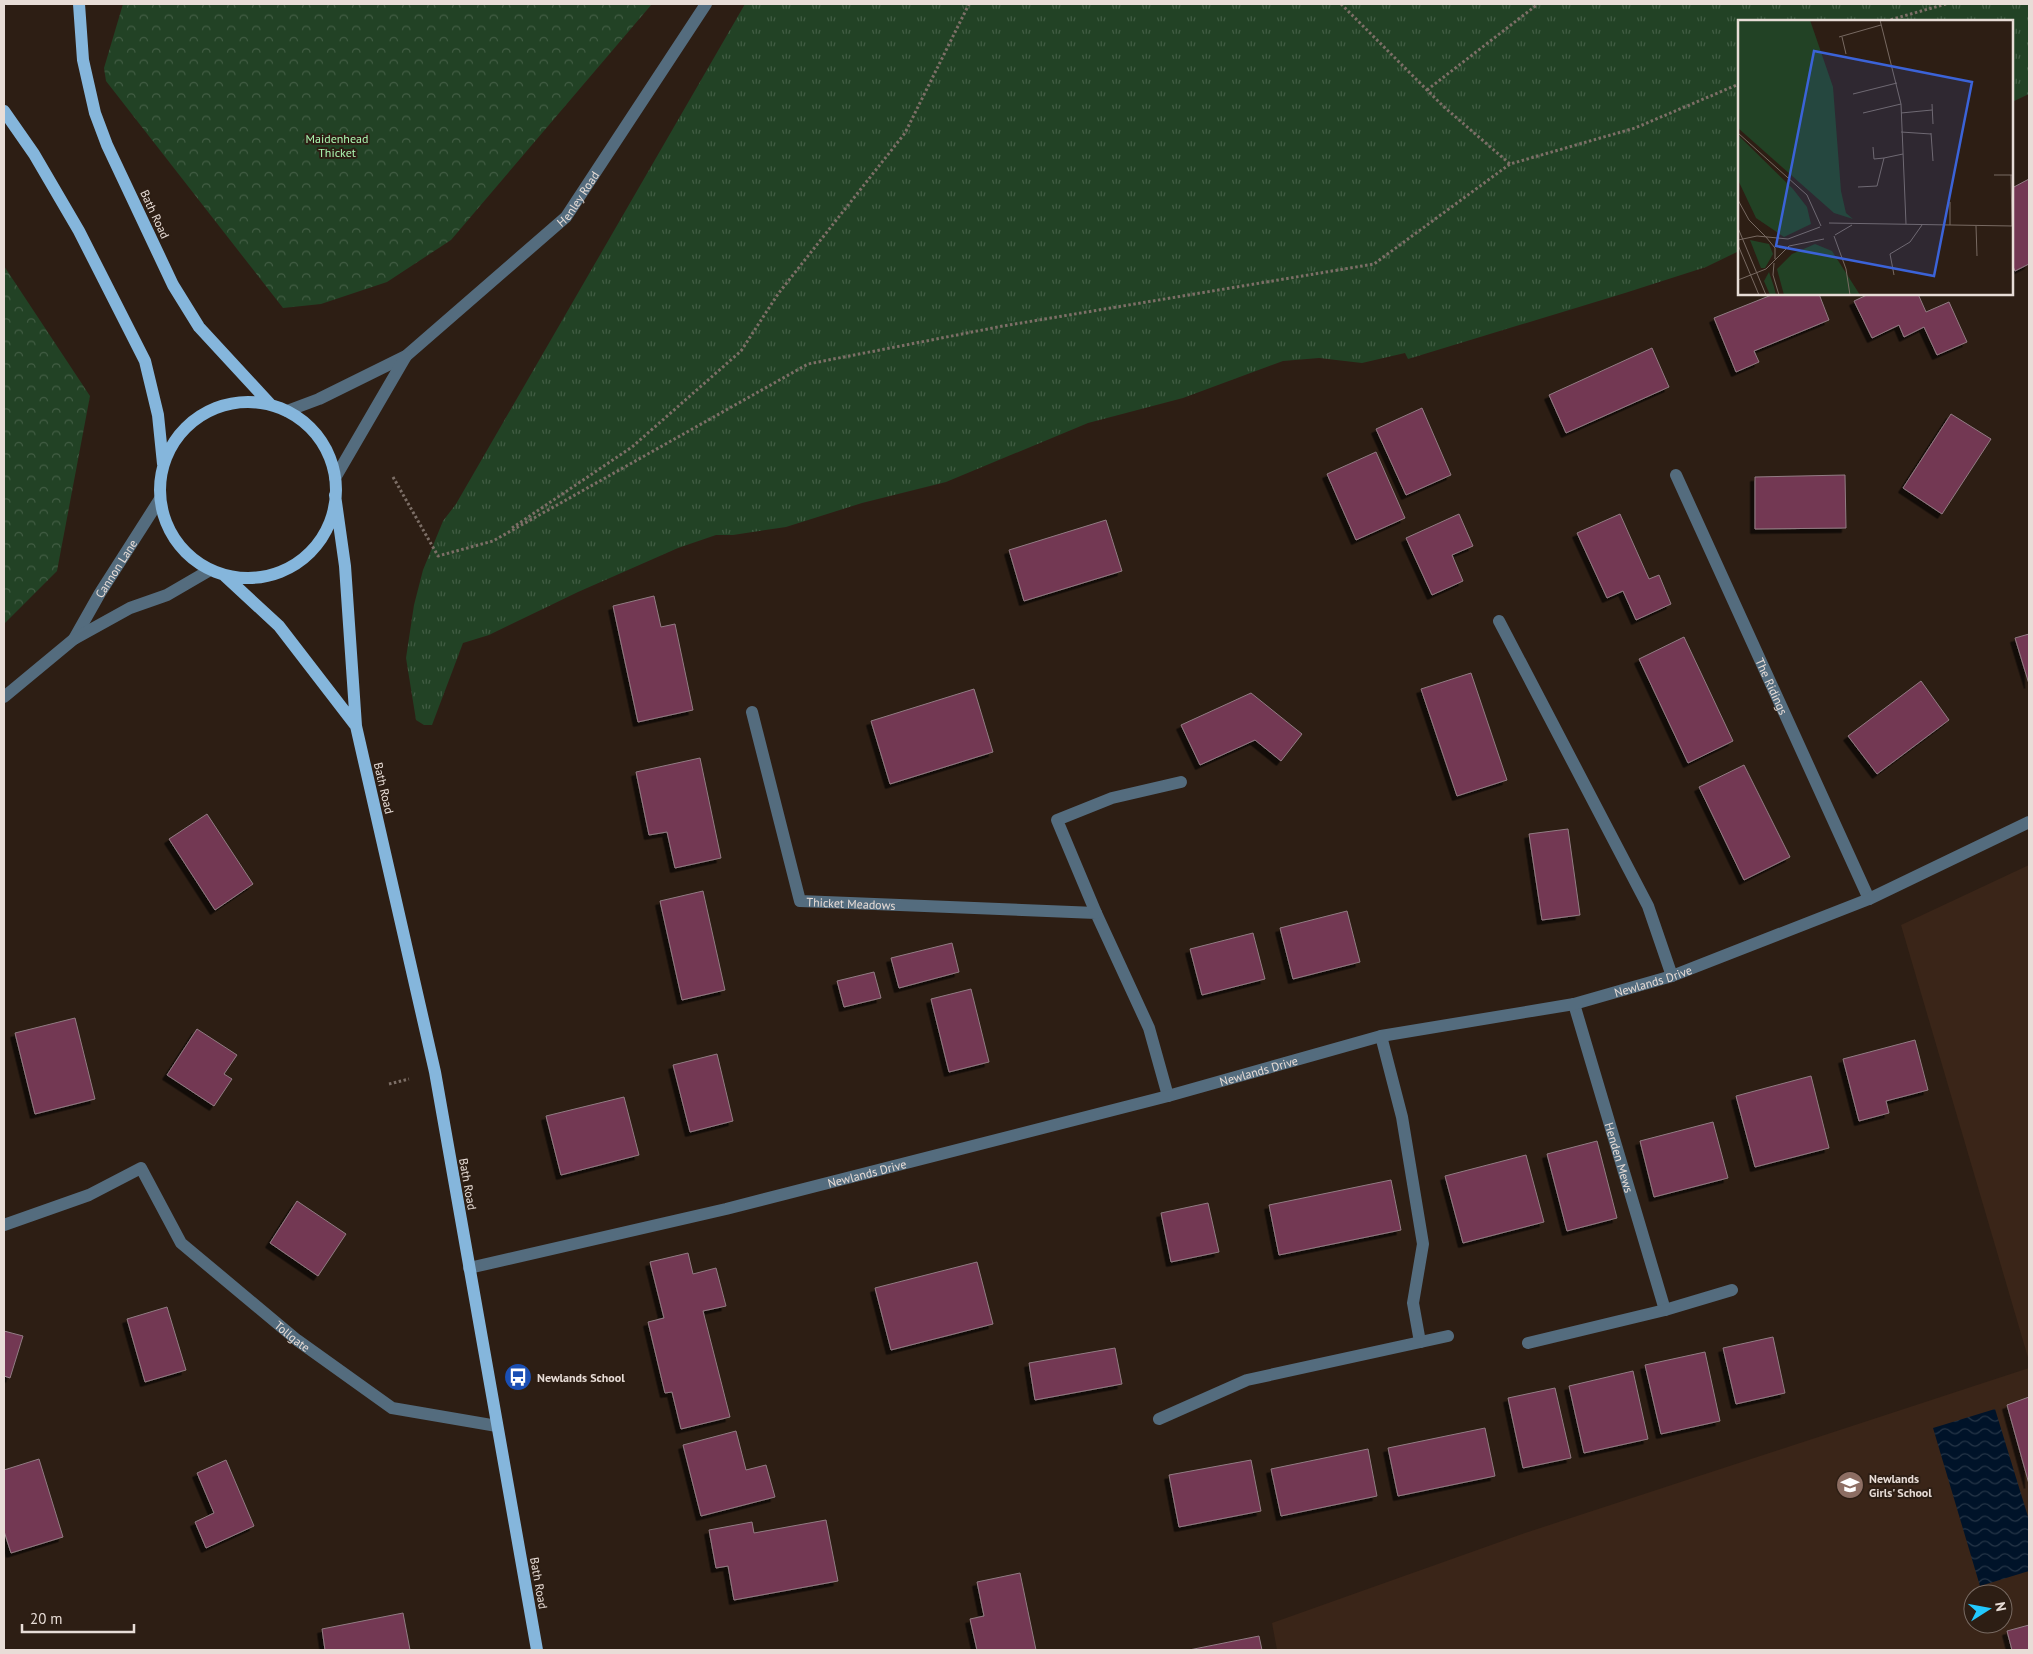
<svg xmlns="http://www.w3.org/2000/svg" width="2033" height="1654" font-family="'PT Sans',sans-serif">
	<style>
		.built { fill: #3a2518; fill-rule: evenodd }
		.grass { fill: url(#grass-tufts) }
		.forest { fill: url(#forest-crowns) }
		.water { fill: url(#water-waves) }
		.building { fill: #733852; stroke: #927c84; filter: url(#shadow) }
		.lines { fill: none; stroke-linecap: round; stroke-linejoin: round }
		.path { stroke: #7d6f67; stroke-width: 3; stroke-dasharray: 2.5 2.5; stroke-linecap: butt }
		.minor { stroke: #546c7e; stroke-width: 12 }
		.major { stroke: #85b6dc; stroke-width: 12 }
		.labels { text-anchor: middle; dominant-baseline: central; stroke-width: 4; stroke-linejoin: round; paint-order: stroke }
		.park-label { font-size: 12px; fill: #acf7b2; stroke: #2d1e14 }
		.street-label { font-size: 12px; fill: #e8ddd7; stroke: #2d1e14 }
		.poi-label { font-size: 12px; font-weight: bold; fill: #e8ddd7; stroke: #2d1e14; text-anchor: start }
		.inset-road { fill: none; stroke: #786a62; stroke-width: 1 }
		.view { fill: #3b63d8; fill-opacity: 0.15; stroke: #3b63d8; stroke-width: 2.5 }
		.inset-edge { fill: none; stroke: #e8ddd7; stroke-width: 2.5 }
	</style>
	<defs>
		<pattern id="grass-tufts" width="24" height="20" patternUnits="userSpaceOnUse" patternTransform="scale(1.25)"><rect width="24" height="20" fill="#224225"/><path d="M3 7l-1-3M5 7V3M7 7l1-3M15 17l-1-3M17 17v-4M19 17l1-3" fill="none" stroke="#425d44"/></pattern>
		<pattern id="forest-crowns" width="20" height="18" patternUnits="userSpaceOnUse" patternTransform="scale(1.25)"><rect width="20" height="18" fill="#224225"/><path d="M2 6a3 3 0 1 1 6 0M12 15a3 3 0 1 1 6 0" fill="none" stroke="#425d44"/></pattern>
		<pattern id="water-waves" width="16" height="10" patternUnits="userSpaceOnUse" patternTransform="scale(1.25)"><rect width="16" height="10" fill="#001329"/><path d="M0 5q4-4 8 0t8 0" fill="none" stroke="#253547"/></pattern>
		<filter id="shadow"><feDropShadow dx="-4.5" dy="4.5" stdDeviation="0" flood-color="#0009"/></filter>
	</defs>
	<rect width="100%" height="100%" fill="#2d1e14"/>
	<path class="built" d="M2029 865V1361L1901 925Z
		M2029 1368V1650H1277L1272 1623 1525 1533ZM1973 1594H2003V1624H1973Z"/>
	<path class="grass" d="M745 4H2029V94L2012 102V21H1739V251L1737 252 1706 267 1625 293 1408 359 1405 353 1362 363 1319 358 1283 361 1183 398 1088 423 946 482 862 503 786 527 733 535H716L678 548 578 592 489 635 463 643 432 725H424L416 720 406 658 414 605 423 570 443 521 456 504Z"/>
	<path class="forest" d="M123 4H652L451 240 387 282 321 304 283 308 106 81 104 68Z
		M4 266 90 396 57 571 4 624Z"/>
	<path class="water" d="M1995 1409 2029 1520V1571L1980 1586 1933 1428Z"/>
	<path class="building" d="M2029 179V264L2015 271 2012 264V188Z
		M1774 294H1819L1829 320 1754 351 1759 362 1736 372 1714 318Z
		M1869 294H1918L1926 312 1949 302 1967 342 1937 355 1924 327 1904 337 1899 325 1872 338 1854 301Z
		M1652 348 1669 387 1566 433 1549 395Z
		M1422 408 1451 475 1406 495 1376 429Z
		M1951 414 1991 439 1942 514 1903 488Z
		M1376 452 1405 518 1356 540 1327 474Z
		M1845 475 1846 528 1755 529V477Z
		M1459 514 1473 546 1452 555 1463 581 1432 595 1406 538Z
		M1620 514 1649 579 1659 575 1671 604 1636 620 1623 591 1607 598 1577 533Z
		M1106 520 1122 571 1024 601 1009 550Z
		M654 596 661 627 675 624 693 710 638 722 613 606Z
		M2029 634V684L2015 638Z
		M1684 637 1733 741 1688 763 1639 659Z
		M1471 673 1507 780 1457 796 1421 689Z
		M1921 681 1949 720 1877 774 1848 736Z
		M974 689 993 752 890 784 871 721Z
		M1251 693 1302 734 1281 761 1255 740 1200 765 1181 725Z
		M700 758 721 858 675 868 667 832 649 835 636 772Z
		M1744 765 1790 857 1744 880 1699 787Z
		M207 814 253 884 215 910 169 839Z
		M1568 829 1580 915 1542 920 1529 834Z
		M703 891 725 990 682 1000 660 901Z
		M1347 911 1360 962 1293 979 1280 928Z
		M1253 933 1265 979 1202 995 1190 949Z
		M952 943 959 972 899 988 891 958Z
		M874 972 881 998 844 1007 837 981Z
		M971 989 989 1062 949 1072 931 999Z
		M75 1018 95 1099 35 1114 15 1033Z
		M197 1029 237 1055 224 1074 232 1079 214 1106 167 1075Z
		M1915 1040 1928 1090 1886 1101 1889 1113 1859 1121 1843 1059Z
		M717 1054 733 1121 690 1132 673 1065Z
		M1811 1076 1829 1148 1755 1167 1736 1096Z
		M624 1097 639 1155 561 1175 546 1116Z
		M1713 1122 1728 1178 1654 1197 1640 1141Z
		M1597 1141 1617 1218 1567 1231 1547 1154Z
		M1526 1155 1544 1222 1463 1243 1445 1176Z
		M1391 1180 1401 1230 1279 1255 1269 1205Z
		M297 1201 346 1234 318 1276 270 1243Z
		M1208 1203 1219 1252 1171 1262 1161 1213Z
		M688 1253 693 1274 716 1268 726 1306 703 1311 730 1417 681 1429 672 1392 665 1393 648 1322 664 1318 650 1262Z
		M977 1262 993 1324 891 1350 875 1288Z
		M167 1307 186 1370 145 1382 127 1319Z
		M4 1331 23 1336 10 1378 4 1376Z
		M1773 1337 1785 1393 1736 1404 1723 1348Z
		M1115 1348 1122 1384 1035 1400 1029 1363Z
		M1705 1352 1720 1421 1661 1434 1645 1365Z
		M1633 1371 1648 1439 1584 1453 1569 1386Z
		M1555 1388 1571 1458 1523 1468 1508 1398Z
		M2029 1397V1484L2007 1405Z
		M1485 1428 1495 1476 1398 1496 1388 1448Z
		M736 1431 746 1470 766 1465 775 1497 701 1516 683 1445Z
		M1368 1449 1377 1496 1281 1516 1271 1469Z
		M39 1459 63 1537 11 1553 4 1531V1470Z
		M226 1460 254 1526 206 1548 195 1522 214 1513 197 1473Z
		M1251 1460 1261 1511 1179 1527 1169 1475Z
		M826 1520 838 1581 734 1600 728 1566 716 1568 709 1530 752 1522 754 1533Z
		M1020 1573 1036 1650H977L970 1619 984 1616 977 1582Z
		M403 1613 410 1650H325L322 1629Z
		M2029 1625V1650H2012L2007 1631Z
		M1259 1636 1262 1650H1189Z"/>
	<g class="lines">
		<path class="path" d="M1341 4 1443 106 1510 164
			M1886 21 1946 4
			M1427 90 1538 4
			M393 477 438 556 493 541 808 364 1003 326 1374 264 1510 164 1635 128 1739 84
			M512 528 632 447 741 351 778 294 905 133 969 4
			M389 1084 409 1079"/>
		<g class="minor">
			<path id="s1" d="M287 411 319 399 406 356 566 217 706 4"/>
			<path id="s2" d="M1676 475 1869 899"/>
			<path d="M335 478 406 356"/>
			<path d="M1499 621 1648 906 1672 976"/>
			<path id="s3" d="M74 639 100 593 160 499"/>
			<path d="M4 697 74 639 130 608 167 595 210 570"/>
			<path id="s4" d="M752 712 800 901 1096 913 1149 1028 1168 1096"/>
			<path d="M1096 913 1057 820 1112 798 1181 782"/>
			<path id="s5" d="M1574 1004 1665 1310"/>
			<path d="M1381 1036 1402 1117 1423 1244 1413 1303 1420 1342"/>
			<path id="s6" d="M4 1225 89 1195 141 1168 181 1243 297 1340 392 1408 497 1426"/>
			<path id="s7" d="M469 1268 726 1209 1168 1096 1381 1036 1574 1004 1672 976 1869 899 2029 822"/>
			<path d="M1528 1343 1665 1310 1732 1290"/>
			<path d="M1159 1419 1247 1380 1448 1336"/>
		</g>
		<path class="major" d="M79 4 83 60 95 113 107 145 173 285 199 327 271 405
			M4 111 34 154 79 231 145 361 158 415 163 464
			M160 490a88 88 0 1 1 176 0a88 88 0 1 1-176 0Z
			M335 495 345 566 356 726 435 1072 537 1650
			M225 576 279 626 356 726"/>
	</g>
	<defs>
		<g id="bus-disc" transform="scale(1.4375)"><circle r="9.5" fill="#1a4fb4" stroke="#2d1e14"/><path d="M-5-6H5V4H4V6H2V4H-2V6H-4V4H-5ZM-3.5-4V0h7V-4ZM-3.5 1.2v1.5H-2V1.2ZM2 1.2v1.5H3.5V1.2Z" fill="#fff"/></g>
		<g id="school-disc" transform="scale(1.4375)"><circle r="9.5" fill="#8d6e63" stroke="#2d1e14"/><path d="M0-5L7-2L0 1L-7-2ZM-4 1L0 2.5L4 1V4Q0 6-4 4Z" fill="#fff"/></g>
	</defs>
	<g fill-rule="evenodd">
		<use href="#bus-disc" x="518" y="1377"/>
		<use href="#school-disc" x="1850" y="1485"/>
	</g>
	<g class="labels">
		<g class="park-label">
			<text x="337" y="138">Maidenhead<tspan x="337" dy="14">Thicket</tspan></text>
		</g>
		<g class="street-label">
			<text stroke="none"><textPath href="#s1" startOffset="365">Henley Road</textPath></text>
			<text transform="translate(155 214) rotate(65)">Bath Road</text>
			<text stroke="none"><textPath href="#s3" startOffset="82">Cannon Lane</textPath></text>
			<text stroke="none"><textPath href="#s2" startOffset="232">The Ridings</textPath></text>
			<text transform="translate(384 788) rotate(77)">Bath Road</text>
			<text stroke="none"><textPath href="#s4" startOffset="246">Thicket Meadows</textPath></text>
			<text stroke="none"><textPath href="#s7" startOffset="1219">Newlands Drive</textPath></text>
			<text stroke="none"><textPath href="#s7" startOffset="814">Newlands Drive</textPath></text>
			<text stroke="none"><textPath href="#s5" startOffset="160">Henden Mews</textPath></text>
			<text stroke="none"><textPath href="#s7" startOffset="409">Newlands Drive</textPath></text>
			<text transform="translate(468 1184) rotate(80)">Bath Road</text>
			<text stroke="none"><textPath href="#s6" startOffset="379">Tollgate</textPath></text>
			<text transform="translate(539 1583) rotate(80)">Bath Road</text>
		</g>
		<g class="poi-label">
			<text x="537" y="1377">Newlands School</text>
			<text x="1869" y="1478">Newlands<tspan x="1869" dy="14">Girls' School</tspan></text>
		</g>
	</g>
	<g transform="translate(1738 20)">
		<rect width="275" height="275" fill="#2d1e14"/>
		<path d="M0 0H72L95 67 103 171 108 193 115 199 96 193 0 108Z" fill="#224225"/>
		<path d="M0 115 55 169 69 187 73 204 46 217 18 198 0 160ZM12 220 31 224 35 234 27 248H23ZM77 224 94 231 122 275H46L39 249 54 234ZM31 252 36 267 38 275H32L26 261Z" fill="#224225"/>
		<path class="inset-road" d="M142 0 163 84 168 204M101 17 143 5M104 17 108 34M115 74 159 63M194 84 195 104M125 93 163 84M163 93 194 90M163 112 193 114M0 113 69 175 83 206M193 113 195 141M135 127 136 139 146 138M256 155H275M273 155 274 206M120 167 139 166 146 138 165 134M0 180 11 200 28 217M91 203 275 206M212 205V182M238 206 239 236M0 208 28 275M97 215 114 205M96 216 108 249 112 275M28 217 37 228V239M0 220 19 216 50 219 82 207M0 225 21 275M36 243 35 255 41 275M156 255 152 234 172 222 184 205M0 260 28 249 51 226 86 219"/>
		<path class="view" d="M76 31 234 62 196 256 38 226Z"/>
		<rect width="275" height="275" class="inset-edge"/>
	</g>
	<rect width="2033" height="1654" fill="none" stroke="#e8ddd7" stroke-width="10"/>
	<g transform="translate(1988 1609) rotate(79)"><circle r="24" fill="#2d1e14" stroke="#786a62"/>
	<path d="M0-4L9 19L0 12L-9 19Z" fill="#22c9fe"/>
	<text y="-8" font-size="14" font-weight="bold" text-anchor="middle" fill="#e8ddd7">N</text>
	</g>
	<path d="M22 1624v8h112v-8" fill="none" stroke="#e8ddd7" stroke-width="2.5"/>
	<text x="30" y="1624" font-size="15" fill="#e8ddd7" stroke="#2d1e14" stroke-width="4" paint-order="stroke">20 m</text>
</svg>
